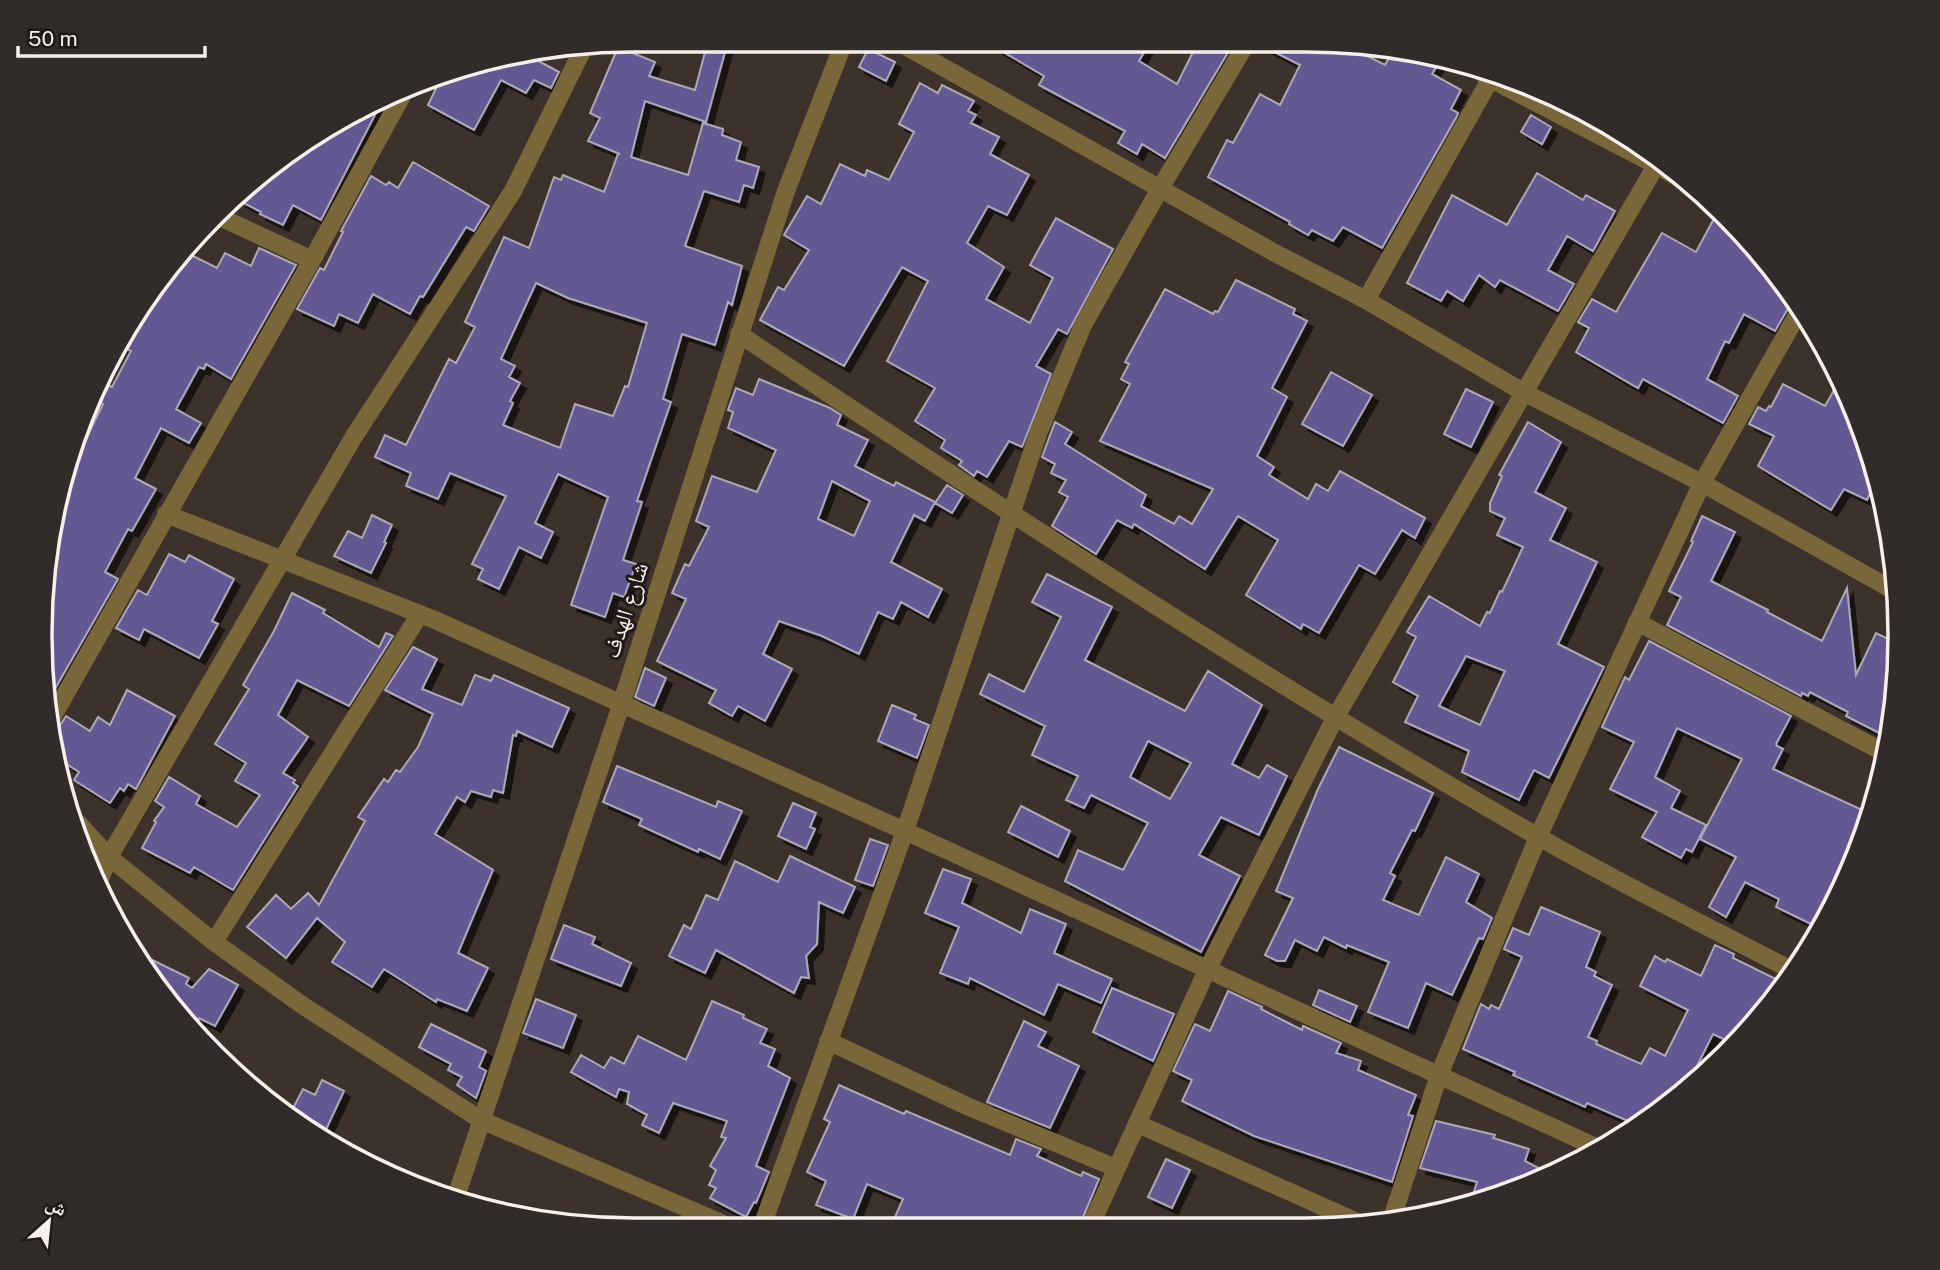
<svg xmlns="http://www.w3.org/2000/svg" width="1940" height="1270" font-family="'Public Sans','Noto Naskh Arabic',sans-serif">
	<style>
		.building { fill: #635992; stroke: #aba9b7; stroke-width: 2; fill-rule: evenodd; filter: url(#shadow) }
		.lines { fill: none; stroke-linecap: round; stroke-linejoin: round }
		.minor { stroke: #796639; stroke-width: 18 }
		.labels { text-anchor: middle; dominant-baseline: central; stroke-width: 6; stroke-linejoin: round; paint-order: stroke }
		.street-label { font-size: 23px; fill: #f7efeb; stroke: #201b18 }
		.rim { fill: none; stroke: #f7efeb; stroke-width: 3.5 }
	</style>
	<defs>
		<filter id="shadow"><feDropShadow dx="6" dy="6" stdDeviation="0" flood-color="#0009"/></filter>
	</defs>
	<rect width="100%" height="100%" fill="#3d312b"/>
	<path class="building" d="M708 41H728L706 122 645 101 631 157 688 175 703 123 723 129 722 135 741 142 736 160 759 167 753 188 744 185 739 202 704 191 685 246 742 266 732 305 728 302 715 345 682 334 663 399 671 402 637 501 642 502 623 560 636 564 624 597 613 593 605 617 571 605 608 497 558 474 535 523 553 532 541 558 519 547 499 589 478 579 483 569 472 564 506 496 450 473 438 499 406 486 411 473 375 457 385 435 406 445 449 359 456 363 475 327 465 322 504 237 529 248 554 177 561 180 563 175 604 192 618 154H620L588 141 600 118 590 113 618 47 655 62 649 76 695 90ZM536 283 568 298 647 323 628 387 625 386 613 416 575 404 560 448 503 425 513 403 510 401 520 383 509 377 515 366 501 359Z
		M988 43 1149 44 1139 61 1177 84 1197 44H1233L1165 158 1142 144 1137 154 1118 143 1125 131 1039 85 1044 76Z
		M1261 45H1346L1385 65 1394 49 1421 57 1437 66 1432 74 1461 90 1451 109 1458 113 1457 116 1382 248 1343 227 1333 241 1312 230 1308 235 1289 224 1290 222 1208 177 1227 140 1233 143 1260 94 1280 105 1300 65Z
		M868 49 895 62 886 81 859 67Z
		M531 57 559 72 551 88 534 80 526 93 501 80 474 130 428 105 444 72Z
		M920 83 938 93 942 85 974 101 968 111 976 115 971 123 999 137 990 154 1029 175 1007 215 988 206 967 243 1004 267 986 299 1030 323 1053 278 1030 265 1056 218 1113 249 1067 334 1058 329 1036 366 1051 374 1022 447 1009 441 987 477 977 471 974 476 959 465 962 461 941 448 945 440 915 421 935 388 887 361 928 281 902 267 844 366 760 320 778 287 784 290 809 250 784 235 807 196 821 204 840 164 865 176 867 170 889 180 914 132 899 124Z
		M381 103 321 220 293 205 283 225 260 214 261 212 240 201 304 141Z
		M1531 115 1551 127 1542 144 1521 132Z
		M413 162 489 206 474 231 466 227 423 297 420 296 410 314 373 294 358 323 339 314 334 326 297 309 320 268 324 270 343 232 341 231 371 176 386 185 389 182 398 188Z
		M1537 173 1583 200 1586 195 1615 211 1593 251 1567 236 1548 270 1574 284 1558 311 1500 280 1495 287 1479 275 1463 301 1447 291 1441 301 1407 283 1452 195 1507 225Z
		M1716 215 1730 223 1777 273 1793 300 1775 331 1744 314 1729 343 1725 341 1707 379 1738 396 1723 423 1643 379 1638 388 1576 352 1589 328 1578 322 1592 299 1616 312 1662 233 1696 252Z
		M259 248 296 265 231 379 206 364 204 369 199 367 176 409 201 423 189 443 161 428 135 478 156 489 132 531 128 529 105 572 118 579 48 701 42 596 58 558 51 556 78 440 84 443 103 404 91 398 101 381 112 387 131 351 121 346 163 273 185 252 217 268 225 253 251 266Z
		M1236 280 1295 309 1293 314 1307 321 1272 388 1287 397 1257 456 1274 467 1269 475 1308 499 1316 484 1328 491 1340 471 1425 518 1415 538 1402 530 1375 574 1359 565 1319 633 1303 624 1301 629 1246 595 1278 540 1238 516 1205 569 1134 524 1132 528 1117 520 1096 554 1052 526 1068 497 1059 492 1066 480 1051 473 1055 464 1042 457 1055 422 1072 432 1065 444 1146 495 1141 506 1174 524 1179 516 1192 524 1213 489 1100 441 1130 384 1121 379 1129 364 1125 362 1165 289 1213 314 1215 311 1218 312Z
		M1331 372 1372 395 1343 446 1302 424Z
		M1841 378 1877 478 1867 500 1844 489 1831 510 1758 466 1774 436 1749 424 1758 407 1766 411 1769 406 1771 407 1783 384 1825 406Z
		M759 379 830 408 841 415 837 425 868 440 855 466 894 486 896 482 935 502 925 521 914 515 891 562 942 589 928 617 901 602 893 619 878 612 859 654 822 636 779 621 763 654 792 669 765 721 738 706 732 716 709 703 716 690 657 661 686 599 672 593 685 564 689 566 709 527 696 521 712 476 757 492 776 450 728 428 733 412 728 410 736 388 753 395ZM832 481 870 501 854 536 818 519Z
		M1466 389 1493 402 1471 447 1444 434Z
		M1528 422 1561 442 1535 492 1566 508 1550 540 1597 562 1558 644 1604 667 1549 778 1534 770 1519 800 1462 772 1469 751 1405 722 1418 696 1393 682 1416 637 1407 632 1429 596 1480 626 1487 612 1490 613 1500 591 1502 592 1523 547 1497 535 1505 518 1490 511V503L1502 476 1499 475ZM1466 656 1505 671 1480 725 1439 706Z
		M947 485 963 495 952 513 935 503Z
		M372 515 392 525 384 542 386 543 371 573 334 556 348 531 362 538Z
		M1702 516 1735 532 1711 581 1768 610 1767 612 1822 641 1847 588 1856 675 1876 633 1897 643 1896 658 1889 672 1896 676 1895 713 1889 738 1846 716 1848 712 1810 692 1808 696 1802 693 1801 696 1667 625 1681 597 1669 591 1693 542 1691 541Z
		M169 554 185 562 189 555 234 579 212 621 218 624 199 658 144 629 139 640 116 628 138 590 147 595Z
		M1047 574 1112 607 1085 660 1185 711 1208 671 1262 705 1232 764 1259 778 1267 765 1287 776 1259 835 1221 817 1199 855 1240 876 1201 952 1065 881 1078 850 1123 870 1148 823 1091 795 1084 808 1066 800 1078 776 1032 755 1045 726 980 694 989 674 1024 692 1061 617 1032 602ZM1148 741 1191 763 1170 799 1130 777Z
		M292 593 325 610 323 613 379 647 386 633 393 636 349 706 297 680 278 715 308 737 283 773 295 780 293 783 298 786 233 890 194 867 190 873 142 848 156 822 154 821 164 807 155 801 169 777 200 796 196 804 237 827 260 795 235 781 246 763 215 744 249 689 243 685 274 631Z
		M1649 641 1791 716 1776 744 1777 746 1783 749 1773 769 1871 814 1868 827 1851 865 1844 877 1838 874 1813 925 1776 907 1779 899 1745 882 1726 917 1709 907 1736 857 1700 839 1742 759 1677 728 1655 777 1680 791 1671 808 1706 825 1692 852 1686 849 1681 858 1642 837 1657 812 1610 789 1634 742 1602 727 1625 677 1629 680Z
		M413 647 437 659 422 689 462 705 475 675 491 681 494 675 569 708 552 747 517 731 516 736 513 735 503 793 493 790 491 797 471 791 465 802 457 797 435 834 493 870 458 953 488 968 467 1011 437 999 436 1002 384 969 372 987 332 962 345 942 317 918 286 958 247 927 276 895 291 909 308 893 319 905 365 821 358 817 384 779 388 782 396 770 400 772 418 747 433 714 385 690Z
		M645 668 666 678 654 706 635 697Z
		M127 690 175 716 136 789 128 784 124 791 120 788 110 803 74 780 79 772 54 756 51 732 59 727 66 716 90 731 98 717 110 725Z
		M892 705 916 715 914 719 929 725 917 758 878 741Z
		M1339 747 1433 793 1415 831 1412 830 1390 873 1395 876 1383 900 1419 915 1446 857 1479 874 1466 902 1492 918 1483 939 1479 938 1476 944 1452 995 1426 983 1408 1028 1368 1012 1389 962 1347 945 1346 948 1324 937 1317 951 1295 940 1285 961H1277L1265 955 1293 898 1276 891 1318 789Z
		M617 766 716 807 718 801 742 811 720 859 699 849 698 852 639 825 642 819 603 802Z
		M793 803 816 813 810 827 815 829 806 849 778 836Z
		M1021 806 1070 831 1058 857 1008 832Z
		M870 839 888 845 873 886 855 880Z
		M790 856 855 887 843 913 819 902 817 944 806 956 809 978 801 977 794 993 716 950 705 973 669 956 684 925 691 929 706 895 718 900 735 861 778 882Z
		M943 869 971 879 962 903 1021 933 1030 909 1066 924 1054 953 1112 979 1101 1003 1058 984 1044 1015 970 978 968 984 940 973 959 927 925 913Z
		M1541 907 1600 932 1586 967 1596 972 1594 976 1612 985 1588 1037 1597 1041 1596 1044 1641 1064 1650 1048 1665 1056 1688 1010 1640 986 1655 956 1665 962 1667 959 1701 976 1715 945 1734 954 1733 958 1784 983 1752 1027 1734 1044 1713 1034 1685 1090 1667 1107 1637 1125 1587 1103 1585 1107 1513 1075 1515 1072 1463 1049 1481 1004 1489 1009 1491 1005 1499 1009 1522 957 1504 949 1513 928 1529 935Z
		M564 925 595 937 592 944 631 963 621 986 551 959Z
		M136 952 189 978 186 984 192 988 209 969 238 985 215 1026 199 1018 196 1025Z
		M1112 988 1174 1014 1153 1061 1093 1032Z
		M1319 990 1357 1006 1350 1022 1313 1005Z
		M1228 991 1262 1007 1261 1009 1302 1030 1303 1026 1341 1043 1336 1053 1361 1061 1358 1070 1416 1095 1408 1115 1413 1116 1392 1182 1254 1136 1182 1101 1192 1080 1173 1071 1195 1024 1210 1031Z
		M536 999 576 1015 563 1048 523 1033Z
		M712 1001 744 1015 743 1018 767 1029 760 1043 775 1049 768 1066 790 1078 756 1166 769 1172 756 1203 754 1202 746 1217 710 1198 716 1188 709 1185 716 1170 710 1166 726 1138 721 1137 727 1121 673 1103 659 1133 642 1125 647 1115 627 1104 629 1092 619 1089 616 1097 571 1072 581 1055 604 1068 611 1057 624 1064 638 1036 686 1060Z
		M1024 1021 1046 1032 1038 1046 1079 1066 1050 1128 987 1102Z
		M431 1024 486 1051 479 1067 486 1071 476 1098 457 1085 462 1077 448 1070 451 1064 419 1047Z
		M322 1080 344 1091 323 1136 290 1114 303 1089 315 1095Z
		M839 1085 904 1114 906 1111 1010 1155 1016 1139 1041 1149 1037 1156 1081 1176 1083 1172 1099 1179 1079 1227 891 1226 903 1199 867 1184 853 1219 816 1205 826 1181 807 1172 830 1122 824 1119Z
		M1436 1121 1495 1135 1493 1138 1529 1149 1525 1161 1552 1175 1470 1205 1477 1182 1420 1168Z
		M1166 1159 1190 1170 1172 1208 1148 1197Z"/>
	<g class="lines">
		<path class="minor" d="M898 42 1275 253 1366 300 1523 392 1702 483 1898 593
			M1485 76 1656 165 1698 189
			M222 218 312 260
			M1366 300 1491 78
			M739 334C1000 508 1263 679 1535 835 1619 883 1707 926 1793 971
			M166 514 435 620 905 831 1600 1149
			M1637 622 1885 753
			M50 721 312 260 404 92
			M79 824 109 857 214 942 302 1005 481 1120 726 1225
			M100 879 109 857 353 438 513 191 583 49
			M214 942 420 614
			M828 1041 969 1107 1116 1168
			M1138 1124 1364 1225
			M457 1194 621 705 786 191 844 42
			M1391 1221 1439 1075 1538 837 1702 483 1800 310
			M762 1226 905 831 1039 431 1083 325 1161 187 1246 44
			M1090 1227 1207 970 1335 718 1658 162"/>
	</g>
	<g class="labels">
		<g class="street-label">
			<text transform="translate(625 610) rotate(-72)">شارع الهدف</text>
		</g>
	</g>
	<path d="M0 0H1940V1270H0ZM634 52H1306A582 582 0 0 1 1888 634V636A582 582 0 0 1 1306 1218H634A582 582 0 0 1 52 636V634A582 582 0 0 1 634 52Z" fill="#312c29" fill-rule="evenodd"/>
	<path class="rim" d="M634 52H1306A582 582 0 0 1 1888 634V636A582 582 0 0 1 1306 1218H634A582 582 0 0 1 52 636V634A582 582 0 0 1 634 52Z"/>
	<g transform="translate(49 1221) rotate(27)" stroke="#201b18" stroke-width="5" paint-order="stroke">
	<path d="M0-5L12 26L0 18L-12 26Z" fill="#f7efeb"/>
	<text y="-10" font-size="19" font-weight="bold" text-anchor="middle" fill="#f7efeb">ش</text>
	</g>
	<path d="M18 46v10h187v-10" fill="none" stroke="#f7efeb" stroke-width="3.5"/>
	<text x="28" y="46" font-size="21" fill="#f7efeb" stroke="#201b18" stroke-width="5" paint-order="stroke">50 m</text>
</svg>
